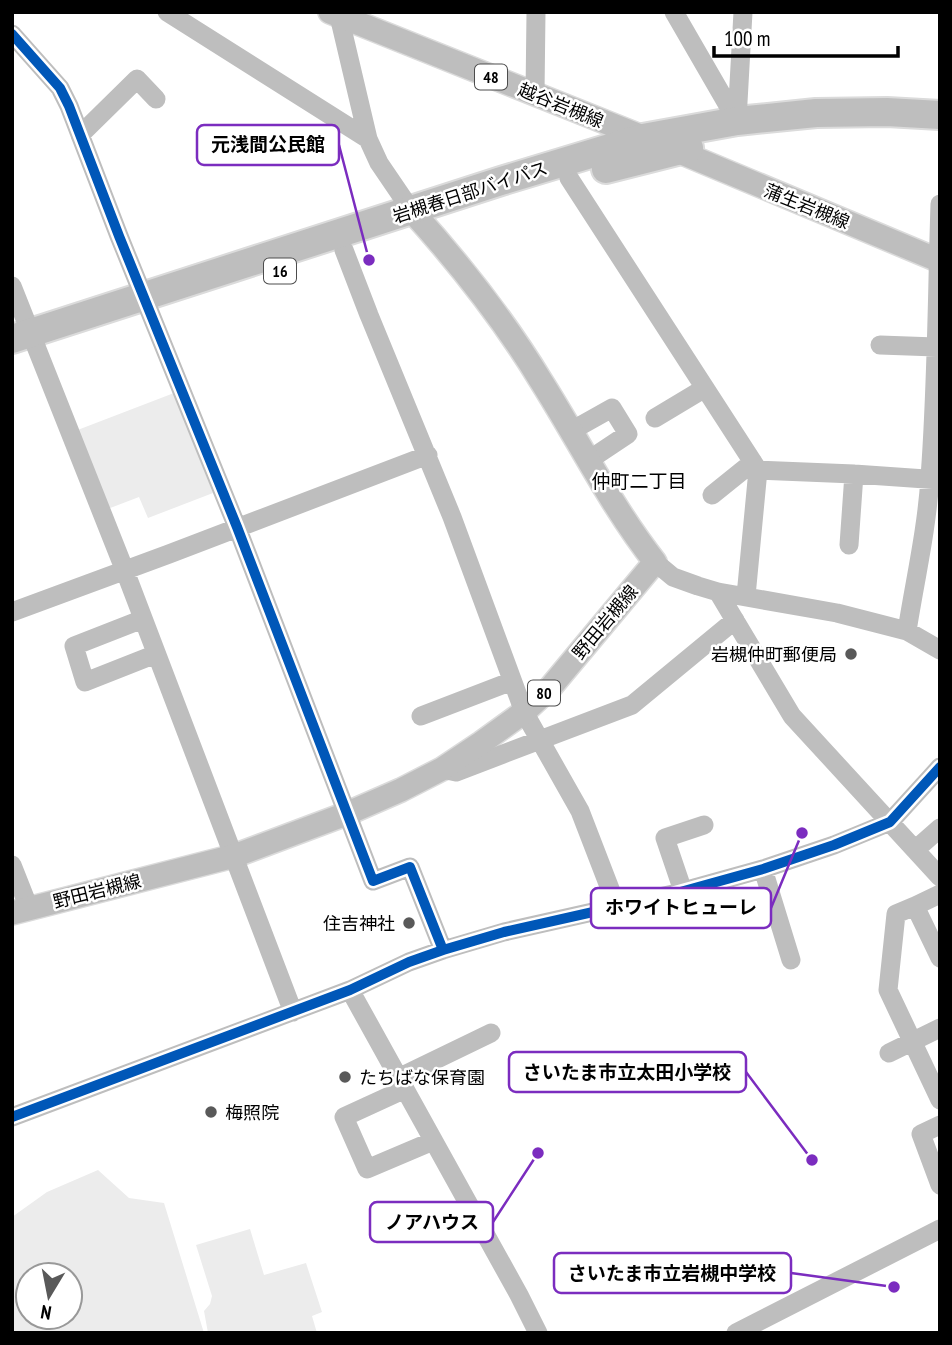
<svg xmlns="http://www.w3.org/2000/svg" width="952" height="1345" font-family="'PT Sans Narrow','Noto Sans JP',sans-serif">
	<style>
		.green { fill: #ececec; fill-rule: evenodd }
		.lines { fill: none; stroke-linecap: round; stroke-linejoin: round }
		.major-casing { stroke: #dbdbdb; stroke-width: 26 }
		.highway-casing { stroke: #dbdbdb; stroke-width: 32 }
		.minor { stroke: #bebebe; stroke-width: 19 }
		.major { stroke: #bebebe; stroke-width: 23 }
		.highway { stroke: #bebebe; stroke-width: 28 }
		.cycleway-casing { stroke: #fff; stroke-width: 15 }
		.cycleway { stroke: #0057b8; stroke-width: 10 }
		.poi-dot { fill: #595959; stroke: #fff; stroke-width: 2.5 }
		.labels { text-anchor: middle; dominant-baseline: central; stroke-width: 5; stroke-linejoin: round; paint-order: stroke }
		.shield { fill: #fff; stroke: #4c4c4c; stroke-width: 2 }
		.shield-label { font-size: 16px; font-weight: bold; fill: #000 }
		.street-label { font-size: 18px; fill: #000; stroke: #fff }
		.poi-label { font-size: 18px; fill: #000; stroke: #fff; text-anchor: end }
		.neighbourhood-label { font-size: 19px; fill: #000; stroke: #fff }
		.leader { fill: none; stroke: #7b2cbf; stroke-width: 2.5 }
		.callout-dot { fill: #7b2cbf; stroke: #fff; stroke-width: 2.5 }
		.callout { fill: #fff; stroke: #7b2cbf; stroke-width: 2.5 }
		.callout-label { font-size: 19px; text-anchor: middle; font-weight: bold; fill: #000 }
	</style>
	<rect width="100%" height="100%" fill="#fff"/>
	<path class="green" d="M174 393 213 493 148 518 139 497 105 510 75 431Z
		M98 1170 129 1198 164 1203 204 1333H12V1217L47 1192ZM28 1275H70V1317H28Z
		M250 1229 264 1275 306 1263 322 1312 312 1316 317 1333H208L204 1311 210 1304 212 1296 196 1245Z"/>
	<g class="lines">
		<g class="major-casing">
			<path id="major" d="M330 12 675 150 940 261
				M12 913 234 856 346 814 401 790 442 769 481 743 524 712 550 688 655 562C611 506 579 441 541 381 504 320 459 263 411 210"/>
		</g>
		<g class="highway-casing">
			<path id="highway" d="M606 169 689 148
				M12 339 501 181 643 138 737 121 816 113 887 112 940 115"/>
		</g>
		<path class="minor" d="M167 12 368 139
			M339 12V16L368 139 379 163 411 210
			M674 12 737 121
			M12 34 60 88 69 106 119 236 237 527 373 881 410 867 443 950
			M535 94 536 12
			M737 120 743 12
			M80 135 137 79 156 99
			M569 178 758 470 746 596
			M344 250 369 315 452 517 524 712 580 811 617 907
			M12 286 125 571 293 1012
			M880 345 936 347
			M655 418 705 388
			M571 431 612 408 628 434 589 460
			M758 470 854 474 940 480
			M712 495 753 462
			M849 545 854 474
			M655 562 673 577 698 586 718 592 837 613 907 631 940 650
			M718 592 792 716 940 877
			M12 612 169 554 428 455
			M143 619 74 646 85 682 156 654
			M907 631C915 580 927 529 930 477 937 386 937 295 940 204
			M421 716 512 681
			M442 769 456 772 632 705 735 620
			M915 850 940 828
			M12 865 29 908
			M763 869 791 960
			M683 891 665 838 704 825
			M915 906 940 894
			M940 958 915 906 896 914 888 990 940 1100
			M350 990 519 1295 538 1333
			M889 1053 940 1028
			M398 1078 491 1033
			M405 1089 344 1117 367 1169 433 1141
			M12 1117 350 990 409 962 443 950 504 932 673 894 763 869 834 845 890 822 940 767
			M940 1125 921 1134 940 1185
			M736 1333 940 1229"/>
		<use href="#major" class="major"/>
		<use href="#highway" class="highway"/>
		<g class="cycleway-casing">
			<path id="cycleway" d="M12 34 60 88 69 106 119 236 237 527 373 881 410 867 443 950
				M12 1117 350 990 409 962 443 950 504 932 673 894 763 869 834 845 890 822 940 767"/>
		</g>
		<use href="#cycleway" class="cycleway"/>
	</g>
	<g class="poi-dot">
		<circle cx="851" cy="654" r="7"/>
		<circle cx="409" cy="923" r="7"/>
		<circle cx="345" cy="1077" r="7"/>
		<circle cx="211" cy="1112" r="7"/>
	</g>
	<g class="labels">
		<g class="shield">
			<rect x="475" y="64.5" width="32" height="25" rx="5"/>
			<rect x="264" y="258.5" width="32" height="25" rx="5"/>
			<rect x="528" y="680.5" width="32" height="25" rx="5"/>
		</g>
		<g class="shield-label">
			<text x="491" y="77">48</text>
			<text x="280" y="271">16</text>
			<text x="544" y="693">80</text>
		</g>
		<g class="street-label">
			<text transform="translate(561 105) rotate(22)">越谷岩槻線</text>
			<text transform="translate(470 192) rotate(-18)">岩槻春日部バイパス</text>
			<text transform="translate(807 206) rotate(22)">蒲生岩槻線</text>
			<text transform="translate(605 622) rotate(-50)">野田岩槻線</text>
			<text transform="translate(97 891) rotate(-14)">野田岩槻線</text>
		</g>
		<g class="poi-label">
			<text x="837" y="654">岩槻仲町郵便局</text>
			<text x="395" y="923">住吉神社</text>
			<text x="359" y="1077" text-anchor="start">たちばな保育園</text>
			<text x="225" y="1112" text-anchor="start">梅照院</text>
		</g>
		<g class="neighbourhood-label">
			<text x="639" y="481">仲町二丁目</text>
		</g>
	</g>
	<path class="leader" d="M369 260L339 145M802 833L771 908M812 1160L746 1072M538 1153L493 1222M894 1287L791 1273"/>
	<g class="callout-dot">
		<circle cx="369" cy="260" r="7"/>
		<circle cx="802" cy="833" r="7"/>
		<circle cx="812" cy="1160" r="7"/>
		<circle cx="538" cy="1153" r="7"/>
		<circle cx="894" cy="1287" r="7"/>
	</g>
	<g class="callout">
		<rect x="197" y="125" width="142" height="40" rx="7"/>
		<rect x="591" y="888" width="180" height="40" rx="7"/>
		<rect x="509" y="1052" width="237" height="40" rx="7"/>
		<rect x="370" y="1202" width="123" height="40" rx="7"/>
		<rect x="554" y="1253" width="237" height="40" rx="7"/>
	</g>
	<g class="callout-label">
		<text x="268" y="151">元浅間公民館</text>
		<text x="681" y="914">ホワイトヒューレ</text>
		<text x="627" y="1079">さいたま市立太田小学校</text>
		<text x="432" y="1229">ノアハウス</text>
		<text x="672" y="1280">さいたま市立岩槻中学校</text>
	</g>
	<rect width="952" height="1345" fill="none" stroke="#000000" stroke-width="28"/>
	<g transform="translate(49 1296) rotate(190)"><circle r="33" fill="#ffffff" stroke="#999999" stroke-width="2"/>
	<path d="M0-5L12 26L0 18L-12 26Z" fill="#595959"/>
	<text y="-10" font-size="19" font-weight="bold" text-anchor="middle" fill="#000000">N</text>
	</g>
	<path d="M714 46v10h184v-10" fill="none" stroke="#000000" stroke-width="3.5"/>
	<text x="724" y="46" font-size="21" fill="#000000" stroke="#ffffff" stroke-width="5" paint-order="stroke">100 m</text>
</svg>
